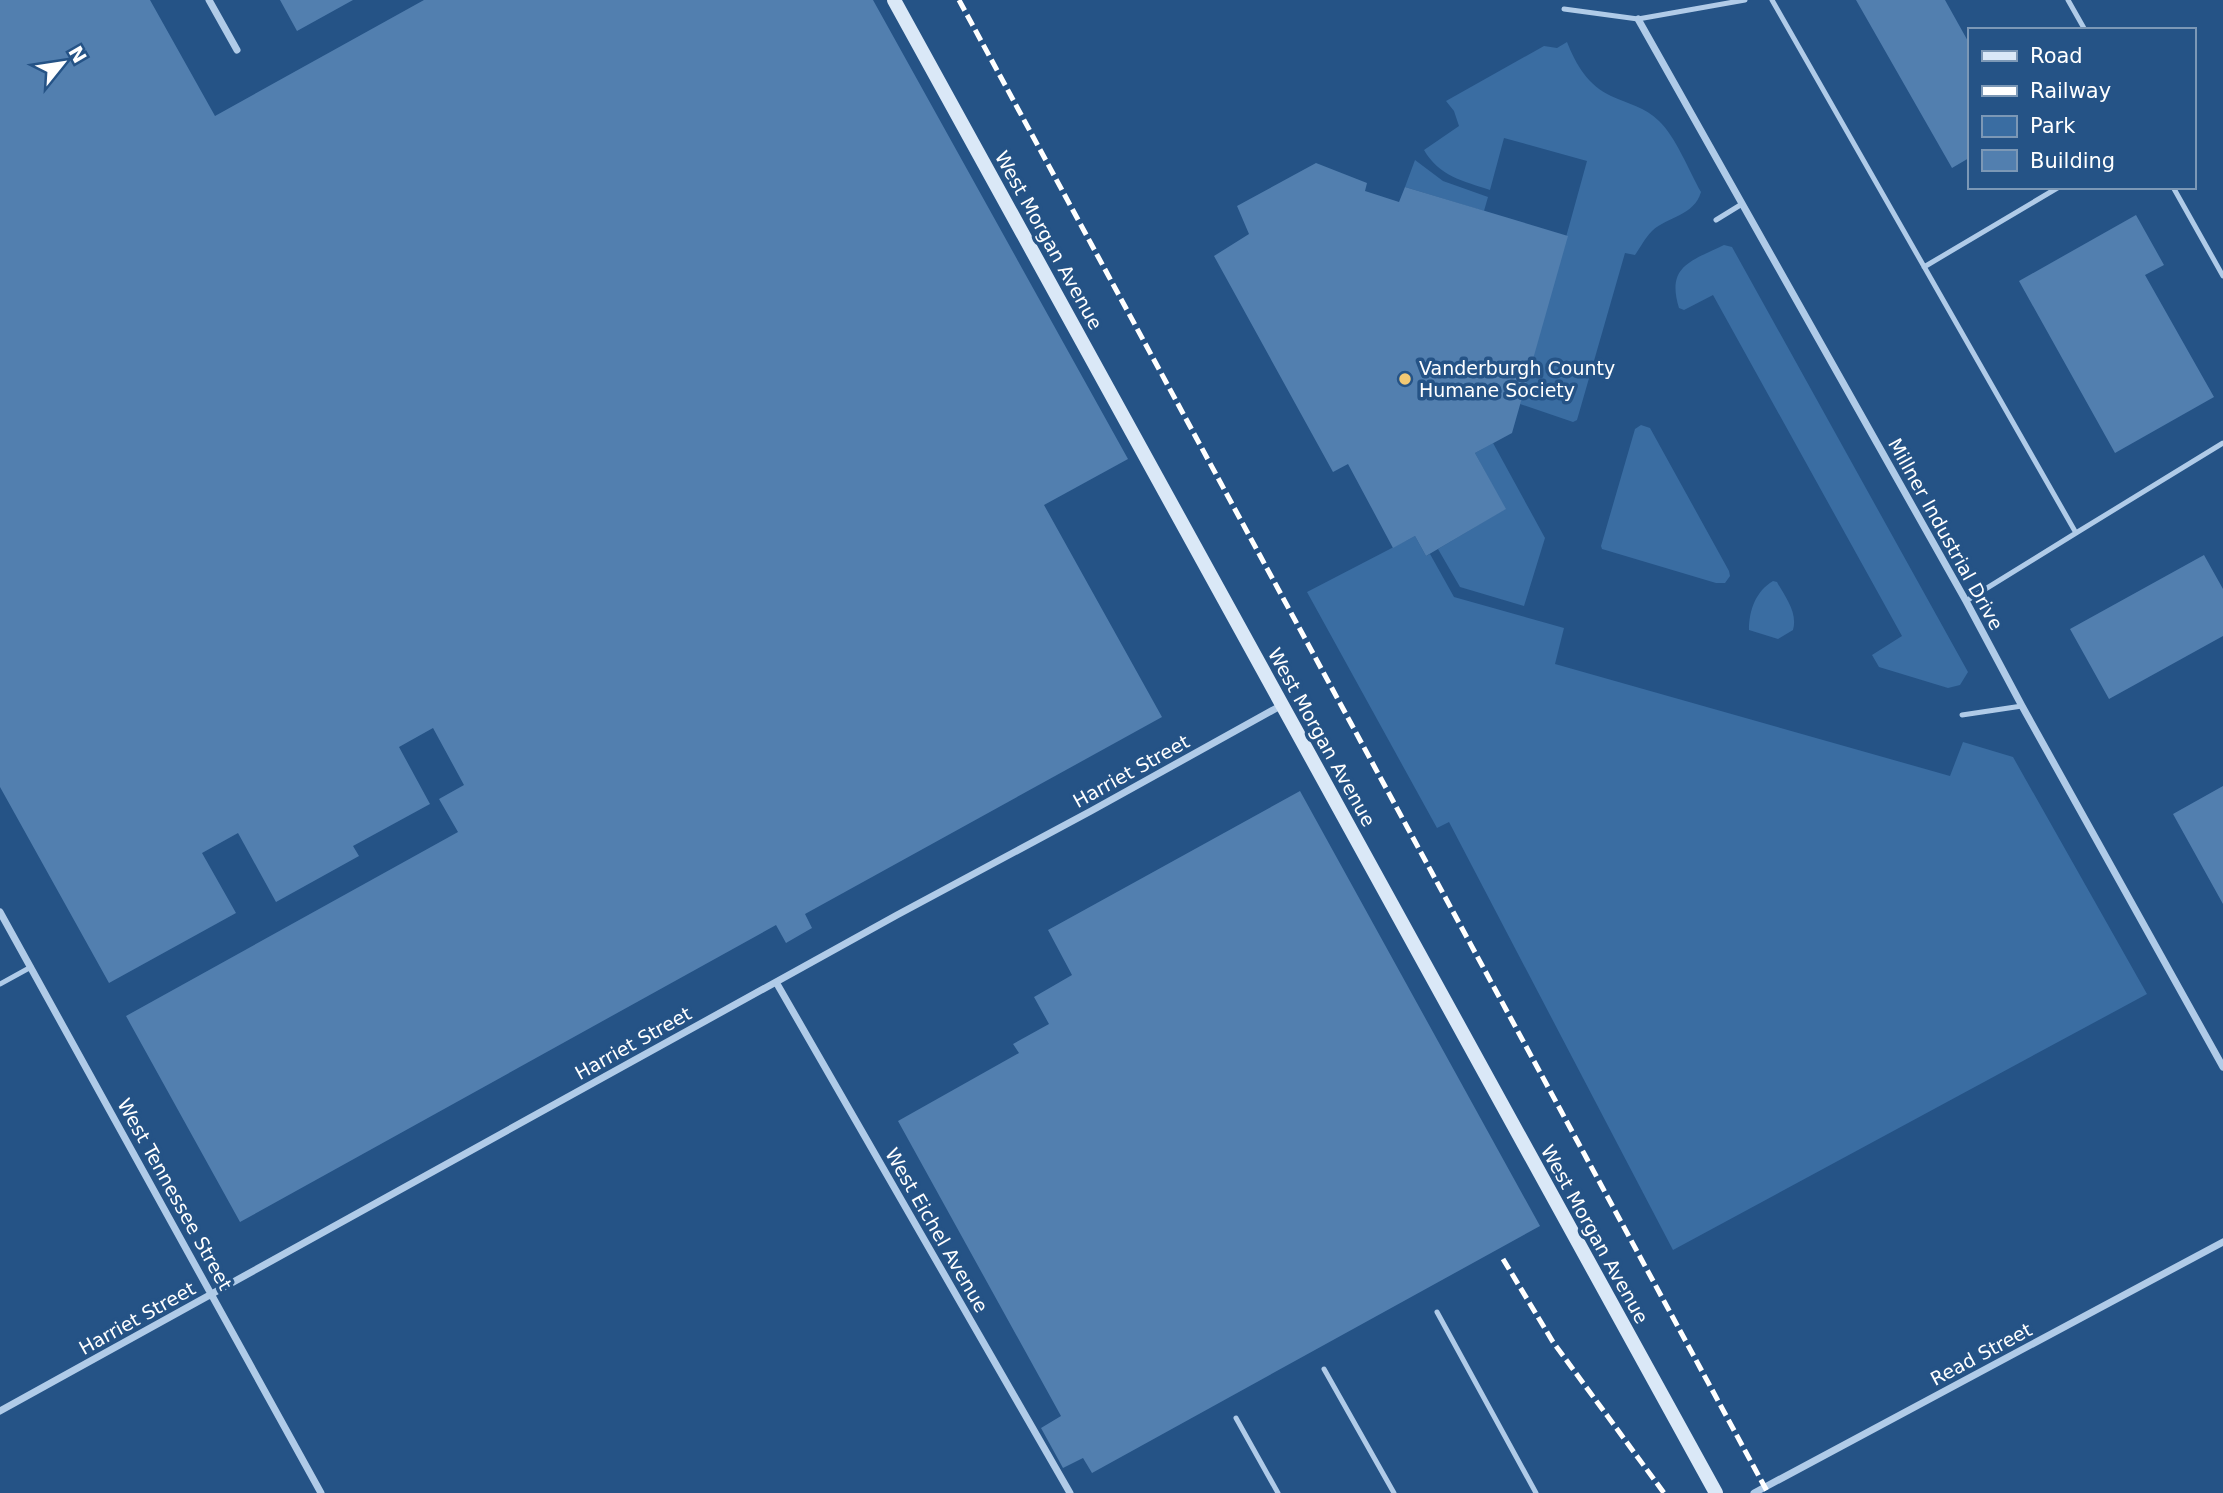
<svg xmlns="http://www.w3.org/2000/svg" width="2223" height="1493" font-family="'DejaVu Sans',sans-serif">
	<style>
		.green { fill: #3a6da2 }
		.building { fill: #527faf }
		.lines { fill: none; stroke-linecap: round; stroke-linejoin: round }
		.lane { stroke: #b0cbe8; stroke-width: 5 }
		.street { stroke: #b0cbe8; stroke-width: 7 }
		.secondary { stroke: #dae8f7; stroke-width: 14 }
		.rail { stroke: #fff; stroke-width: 5; stroke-dasharray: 12 5; stroke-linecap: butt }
		.poi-dot { fill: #f2c974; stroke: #255386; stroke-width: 2.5 }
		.labels { text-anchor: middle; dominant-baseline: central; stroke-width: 7; stroke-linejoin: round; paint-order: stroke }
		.street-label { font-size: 19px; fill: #fff; stroke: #255386 }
		.poi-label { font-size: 19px; fill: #fff; stroke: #255386; text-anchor: start }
	</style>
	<rect width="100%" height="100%" fill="#255386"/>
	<path class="green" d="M1567 42C1576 65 1588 85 1611 96 1628 104 1645 107 1659 121 1676 137 1689 171 1701 192 1694 216 1668 216 1652 231 1645 238 1640 248 1635 255L1625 253 1577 420 1573 422 1520 404 1587 161 1504 138 1490 190C1463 181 1439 176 1424 150L1459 126 1454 111 1446 101 1544 46 1557 48Z
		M1415 160 1443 181 1488 197 1484 211 1405 187Z
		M1724 245 1732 247 1968 672 1960 685 1948 688 1879 667 1872 655 1902 636 1713 295 1684 310 1679 308C1666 266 1691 261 1724 245Z
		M1641 425 1650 428 1729 571 1730 576 1725 583H1716L1602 549 1601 546 1635 429Z
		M1493 443 1545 538 1524 606 1460 587 1438 549 1505 509 1475 453Z
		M1415 536 1426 556 1430 554 1454 597 1564 628 1555 664 1950 776 1963 742 2013 757 2147 994 1673 1250 1449 822 1437 828 1307 592Z
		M1773 581 1777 582C1785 597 1798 612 1793 630L1778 639 1749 630C1749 610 1756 591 1773 581Z"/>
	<path class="building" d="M0 0H150L215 116 424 0H873L1128 459 1044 505 1162 717 805 914 812 928 786 943 776 925 240 1222 126 1016 458 832 439 799 464 785 433 728 399 747 430 804 353 846 359 856 276 902 238 833 202 853 236 913 109 983 0 787Z
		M280 0H353L297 31Z
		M1856 0H1945L1969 43V158L1952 168Z
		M1316 163 1367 183 1365 191 1399 202 1405 187 1568 236 1512 433 1475 453 1506 509 1426 556 1415 536 1393 548 1348 464 1333 472 1214 256 1249 234 1237 206Z
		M2136 215 2164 265 2145 275 2214 397 2115 453 2019 281Z
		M2204 555 2223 589V636L2109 699 2070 629Z
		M2223 786V904L2173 814Z
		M1300 791 1540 1226 1092 1473 1083 1458 1063 1468 1041 1428 1061 1416 898 1121 1019 1053 1013 1044 1049 1024 1034 997 1072 975 1048 930Z"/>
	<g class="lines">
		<path class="lane" d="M1772 0 2076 533 1966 601
			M2068 0 2085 30
			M1564 9 1638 19 1745 0
			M2173 187 2223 276
			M1716 220 1742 204
			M1924 267 2059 187
			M2076 533 2223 443
			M1962 715 2022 706
			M0 984 31 967
			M1437 1312 1536 1493
			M1324 1369 1394 1493
			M1236 1418 1278 1493"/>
		<path class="street" d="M209 0 237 50
			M1638 19 1966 601 2022 706 2223 1067
			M0 912 321 1493
			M776 982 1070 1493
			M0 1411 897 915 1091 811 1282 705
			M1754 1493 2223 1242"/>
		<path class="secondary" d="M894 0 1716 1493"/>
		<path class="rail" d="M959 0 1768 1493
			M1503 1259 1553 1342 1664 1493"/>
	</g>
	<circle class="poi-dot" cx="1405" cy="379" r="7"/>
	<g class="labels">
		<g class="street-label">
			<text transform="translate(1049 240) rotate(61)">West Morgan Avenue</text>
			<text transform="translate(1946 534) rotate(61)">Millner Industrial Drive</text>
			<text transform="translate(1322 737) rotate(61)">West Morgan Avenue</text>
			<text transform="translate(1131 771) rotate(-29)">Harriet Street</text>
			<text transform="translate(633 1043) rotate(-29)">Harriet Street</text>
			<text transform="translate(175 1194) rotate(61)">West Tennessee Street</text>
			<text transform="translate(937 1230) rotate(60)">West Eichel Avenue</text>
			<text transform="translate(1595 1234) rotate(61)">West Morgan Avenue</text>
			<text transform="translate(137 1318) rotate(-29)">Harriet Street</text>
			<text transform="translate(1981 1354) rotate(-28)">Read Street</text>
		</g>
		<g class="poi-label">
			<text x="1419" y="368">Vanderburgh County<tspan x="1419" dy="22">Humane Society</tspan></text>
		</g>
	</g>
	<rect x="1968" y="28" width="228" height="161" fill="#255386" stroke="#7c98b6" stroke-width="2"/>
	<rect x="1982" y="51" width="35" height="10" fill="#dae8f7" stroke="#7c98b6" stroke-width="2"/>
	<text x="2030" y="63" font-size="21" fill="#ffffff">Road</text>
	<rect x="1982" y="86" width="35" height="10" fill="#ffffff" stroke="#7c98b6" stroke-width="2"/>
	<text x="2030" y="98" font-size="21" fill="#ffffff">Railway</text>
	<rect x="1982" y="116" width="35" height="21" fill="#3a6da2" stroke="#7c98b6" stroke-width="2"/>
	<text x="2030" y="133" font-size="21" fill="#ffffff">Park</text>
	<rect x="1982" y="150" width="35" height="21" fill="#527faf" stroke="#7c98b6" stroke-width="2"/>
	<text x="2030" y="168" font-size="21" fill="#ffffff">Building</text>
	<g transform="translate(63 63) rotate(60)" stroke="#255386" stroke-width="5" paint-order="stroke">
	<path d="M0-5L12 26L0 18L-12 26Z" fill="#ffffff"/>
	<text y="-10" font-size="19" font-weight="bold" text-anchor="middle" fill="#ffffff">N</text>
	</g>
</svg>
